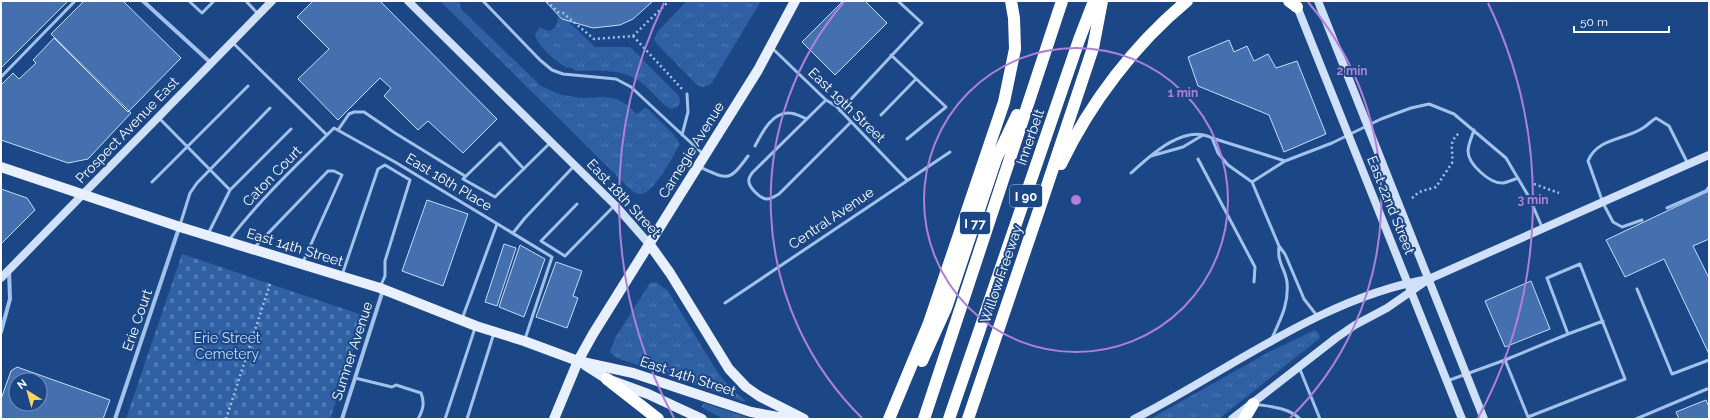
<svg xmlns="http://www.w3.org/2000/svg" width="1710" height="420" font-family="Raleway,sans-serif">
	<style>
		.grass { fill: url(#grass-tufts) }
		.cemetery { fill: url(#cemetery-stones) }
		.building { fill: #4470af; stroke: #c8ddf8; fill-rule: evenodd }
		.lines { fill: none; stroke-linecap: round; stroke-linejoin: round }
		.path { stroke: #a3c2eb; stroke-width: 2.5; stroke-dasharray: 2 3; stroke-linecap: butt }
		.lane { stroke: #a3c2eb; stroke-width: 3 }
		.street { stroke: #a3c2eb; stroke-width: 4 }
		.secondary { stroke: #cfe0f8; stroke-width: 8 }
		.primary { stroke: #e8f0ff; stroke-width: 10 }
		.highway { stroke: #fff; stroke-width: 12 }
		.ring { fill: none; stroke: #b080d9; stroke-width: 2 }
		.labels { text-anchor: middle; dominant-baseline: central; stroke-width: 4; stroke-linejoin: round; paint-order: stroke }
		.shield { fill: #1c4786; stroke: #bbc8db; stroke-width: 1 }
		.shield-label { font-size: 13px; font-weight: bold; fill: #fff }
		.street-label { font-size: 14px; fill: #fff; stroke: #1c4786 }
		.park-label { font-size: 14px; fill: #c8ddf8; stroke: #1c4786 }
		.centre { fill: #b080d9; stroke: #1c4786; stroke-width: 2 }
		.ring-label { font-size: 12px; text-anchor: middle; font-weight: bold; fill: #b080d9; stroke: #1c4786; stroke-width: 4; stroke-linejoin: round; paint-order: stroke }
	</style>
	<defs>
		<pattern id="grass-tufts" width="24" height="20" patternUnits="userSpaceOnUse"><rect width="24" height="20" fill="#2f60a4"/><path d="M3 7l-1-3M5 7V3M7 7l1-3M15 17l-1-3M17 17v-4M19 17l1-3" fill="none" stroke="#4e78b2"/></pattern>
		<pattern id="cemetery-stones" width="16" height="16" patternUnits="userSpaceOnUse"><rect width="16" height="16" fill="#2f60a4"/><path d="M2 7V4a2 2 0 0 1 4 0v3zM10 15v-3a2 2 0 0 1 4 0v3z" fill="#4e78b2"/></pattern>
	</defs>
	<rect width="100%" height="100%" fill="#1c4786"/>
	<path class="grass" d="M440 1H459L461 9 541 86 562 95 581 98 603 97 617 99 627 105 637 114 644 108H647L674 135 680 144C673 156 657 188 644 193 639 195 634 193 630 189Z
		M687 1H761L711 84C705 88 701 88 696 84L657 44 654 39 658 31Z
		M563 16 595 47H630L679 96 680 103 678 106 671 109 667 107C658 100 651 90 642 83 622 68 599 71 575 71L574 69 568 67V68C558 64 536 45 535 34L540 27 543 29 549 31C555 29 559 24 557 17Z
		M656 282 668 291 718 373 733 391 745 400V402L617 358 610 352 615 338 650 283Z
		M1315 330 1319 334 1320 338 1219 419H1150L1269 352Z
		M704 403 752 419H724L701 407Z"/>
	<path class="cemetery" d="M182 254 365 316 330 419H126Z"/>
	<path class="building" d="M1 1H68L1 68Z
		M84 1H123L181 58 129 111 51 34Z
		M313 1H380L497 119 463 153 428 121 418 130 384 96 391 88 380 78 338 120 298 79 329 49 297 17Z
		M545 1H653L633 19 620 25 593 28 562 19Z
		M843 1H865L887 23 835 75 802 42Z
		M54 38 128 112 129 111 131 113 88 159 68 163 1 140V85L13 73 19 79 36 63 33 60Z
		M1229 40 1234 52 1247 46 1254 61 1268 54 1276 68 1297 61 1326 134 1284 152 1269 115 1198 86 1188 57Z
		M1 189 27 198 35 210 1 244Z
		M1709 191V239L1693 246 1709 278V354L1664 259 1625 277 1606 240Z
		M427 200 468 214 443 286 402 271Z
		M504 244 516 248 497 306 485 302Z
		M520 245 545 259 524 317 499 307Z
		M556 262 582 271 573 296 578 298 567 328 536 317Z
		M1531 281 1550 329 1505 347 1485 301Z
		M17 367 110 400 103 419H1V399L11 371ZM16 380H40V404H16Z
		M1706 400 1709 407V419H1679L1676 412Z"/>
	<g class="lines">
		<path class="path" d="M547 1 558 12 563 13 594 39 633 36 669 1
			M633 36 683 90
			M1534 184 1559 193
			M1412 198 1419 192 1436 187 1452 163C1454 149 1447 144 1459 133
			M226 419 270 284"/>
		<path class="lane" d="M189 1 202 13 214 1
			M246 1 258 14
			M483 1 540 60 552 70 563 74 616 79 631 87 703 154
			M233 43 327 135
			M772 48 826 100 836 106 907 180
			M891 55 946 107 907 139
			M1 77 75 1
			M826 100 752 173C751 175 749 177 749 179 747 187 761 199 767 199 772 199 775 196 779 194L851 122
			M840 111 922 23 898 1
			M881 115 916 79
			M159 118 230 190 208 234
			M338 130 349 114 354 112H364L395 133 465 176
			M1474 130C1472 136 1468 145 1468 151 1468 164 1490 184 1503 183 1508 182 1513 180 1518 178
			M682 135 688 112 687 94
			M1212 138 1218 153 1228 165 1252 182 1279 246 1285 254 1304 299 1318 317
			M755 146C762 133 772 112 789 113 795 113 802 117 807 119
			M1151 156 1183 147 1203 135
			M1198 159 1255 267 1254 282
			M700 167C728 180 729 182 748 156
			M524 169 500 143 463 179 495 197 550 143
			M1131 173C1150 156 1184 123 1212 138L1285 161
			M152 182 248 86
			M1252 182 1285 161 1332 143 1381 119 1411 108 1429 104 1454 114 1506 158 1529 197 1542 227
			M230 190 291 129
			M577 204 541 241 565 256 615 205
			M1667 208 1706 191 1709 187
			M1642 220 1622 227 1613 222 1603 203 1588 161C1597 138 1625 140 1643 128 1648 125 1651 121 1656 118L1669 126 1688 164
			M180 225 190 193 197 183 270 108
			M513 233 525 218 575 165
			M229 240C260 199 298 164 334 128L395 162 552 257 525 339
			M254 248 328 171H334L342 175 303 262
			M342 275 378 169 385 165 410 180 385 261V276L380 287
			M1637 289 1672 374 1709 360
			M725 303 950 152
			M462 319 497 224
			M1568 334 1603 321
			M1272 338C1281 318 1289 304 1287 282 1285 268 1277 263 1279 246
			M1299 367 1320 419
			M355 378 392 387 396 385 421 393C425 403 423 410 418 419
			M1447 381 1505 360 1568 334 1547 278 1580 264 1625 379 1528 417 1505 360
			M1255 404C1270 407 1288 407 1300 419
			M445 419 475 328
			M467 419 494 333
			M1636 419 1707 389"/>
		<path class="street" d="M143 1 211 63
			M1 332 10 299 9 270
			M115 419 179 228
			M342 419 383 290"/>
		<path class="secondary" d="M408 1 615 205 650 245
			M1318 1 1484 419
			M1296 4 1462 419
			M1 278 272 1
			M1134 419C1228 371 1323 297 1429 279L1709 155
			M1232 419 1336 338 1355 325 1387 308 1426 281"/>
		<path class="primary" d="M1 167 180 227 380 288 476 326 524 341 578 361 633 373 751 412 789 419
			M650 245 670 273 729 369 746 387 759 396 804 419
			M585 365 607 379 648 394 702 419
			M554 419 578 361 593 334 758 70 795 1"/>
		<path class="highway" d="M1289 1 1297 7
			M1061 164C1090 103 1135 44 1187 1
			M922 361 946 308 996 159 1017 115
			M607 379 658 419
			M889 419 929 323 1004 102 1015 49 1014 18 1011 1
			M924 419 1062 1
			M949 419 1079 40 1094 1
			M968 419 1040 207 1093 48 1102 1
			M1244 419 1253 404"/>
	</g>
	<g class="ring">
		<circle cx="1076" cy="200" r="152"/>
		<path d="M862 418A305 305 0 0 1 844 2M1308 2A305 305 0 0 1 1290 418"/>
		<path d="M674 418A457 457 0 0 1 664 3M1488 3A457 457 0 0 1 1478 418"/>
	</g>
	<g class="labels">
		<g class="shield">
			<rect x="1010" y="185" width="32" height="22" rx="3"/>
			<rect x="960" y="212" width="30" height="22" rx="3"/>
		</g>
		<g class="shield-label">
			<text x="1026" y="196">I 90</text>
			<text x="975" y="223">I 77</text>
		</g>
		<g class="street-label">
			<text transform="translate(847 105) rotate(44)">East 19th Street</text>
			<text transform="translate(127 130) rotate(-46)">Prospect Avenue East</text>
			<text transform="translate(1030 137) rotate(-71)">Innerbelt</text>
			<text transform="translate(691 150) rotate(-58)">Carnegie Avenue</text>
			<text transform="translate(272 176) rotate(-46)">Caton Court</text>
			<text transform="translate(449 182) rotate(31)">East 16th Place</text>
			<text transform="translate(624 198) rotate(47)">East 18th Street</text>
			<text transform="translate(1391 205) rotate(68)">East 22nd Street</text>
			<text transform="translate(831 218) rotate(-34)">Central Avenue</text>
			<text transform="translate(295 247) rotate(17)">East 14th Street</text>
			<text transform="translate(1001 274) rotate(-71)">Willow Freeway</text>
			<text transform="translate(137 320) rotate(-71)">Erie Court</text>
			<text transform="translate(352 351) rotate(-72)">Sumner Avenue</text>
			<text transform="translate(688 376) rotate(18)">East 14th Street</text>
		</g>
		<g class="park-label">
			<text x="227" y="338">Erie Street<tspan x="227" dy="16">Cemetery</tspan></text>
		</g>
	</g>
	<circle cx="1076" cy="200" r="6" class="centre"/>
	<g class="ring-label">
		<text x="1352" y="75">2 min</text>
		<text x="1183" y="97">1 min</text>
		<text x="1533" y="204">3 min</text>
	</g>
	<rect width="1710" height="420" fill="none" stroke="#ffffff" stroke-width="4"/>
	<g transform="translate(28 392) rotate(323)"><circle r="19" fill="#1c4786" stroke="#7791b6"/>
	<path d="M0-3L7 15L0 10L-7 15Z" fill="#fcd461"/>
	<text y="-6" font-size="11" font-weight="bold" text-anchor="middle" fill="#ffffff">N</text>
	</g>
	<path d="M1574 26v6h95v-6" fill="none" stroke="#ffffff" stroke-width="2"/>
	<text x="1580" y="26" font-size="12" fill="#ffffff" stroke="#1c4786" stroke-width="3" paint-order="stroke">50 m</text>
</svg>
